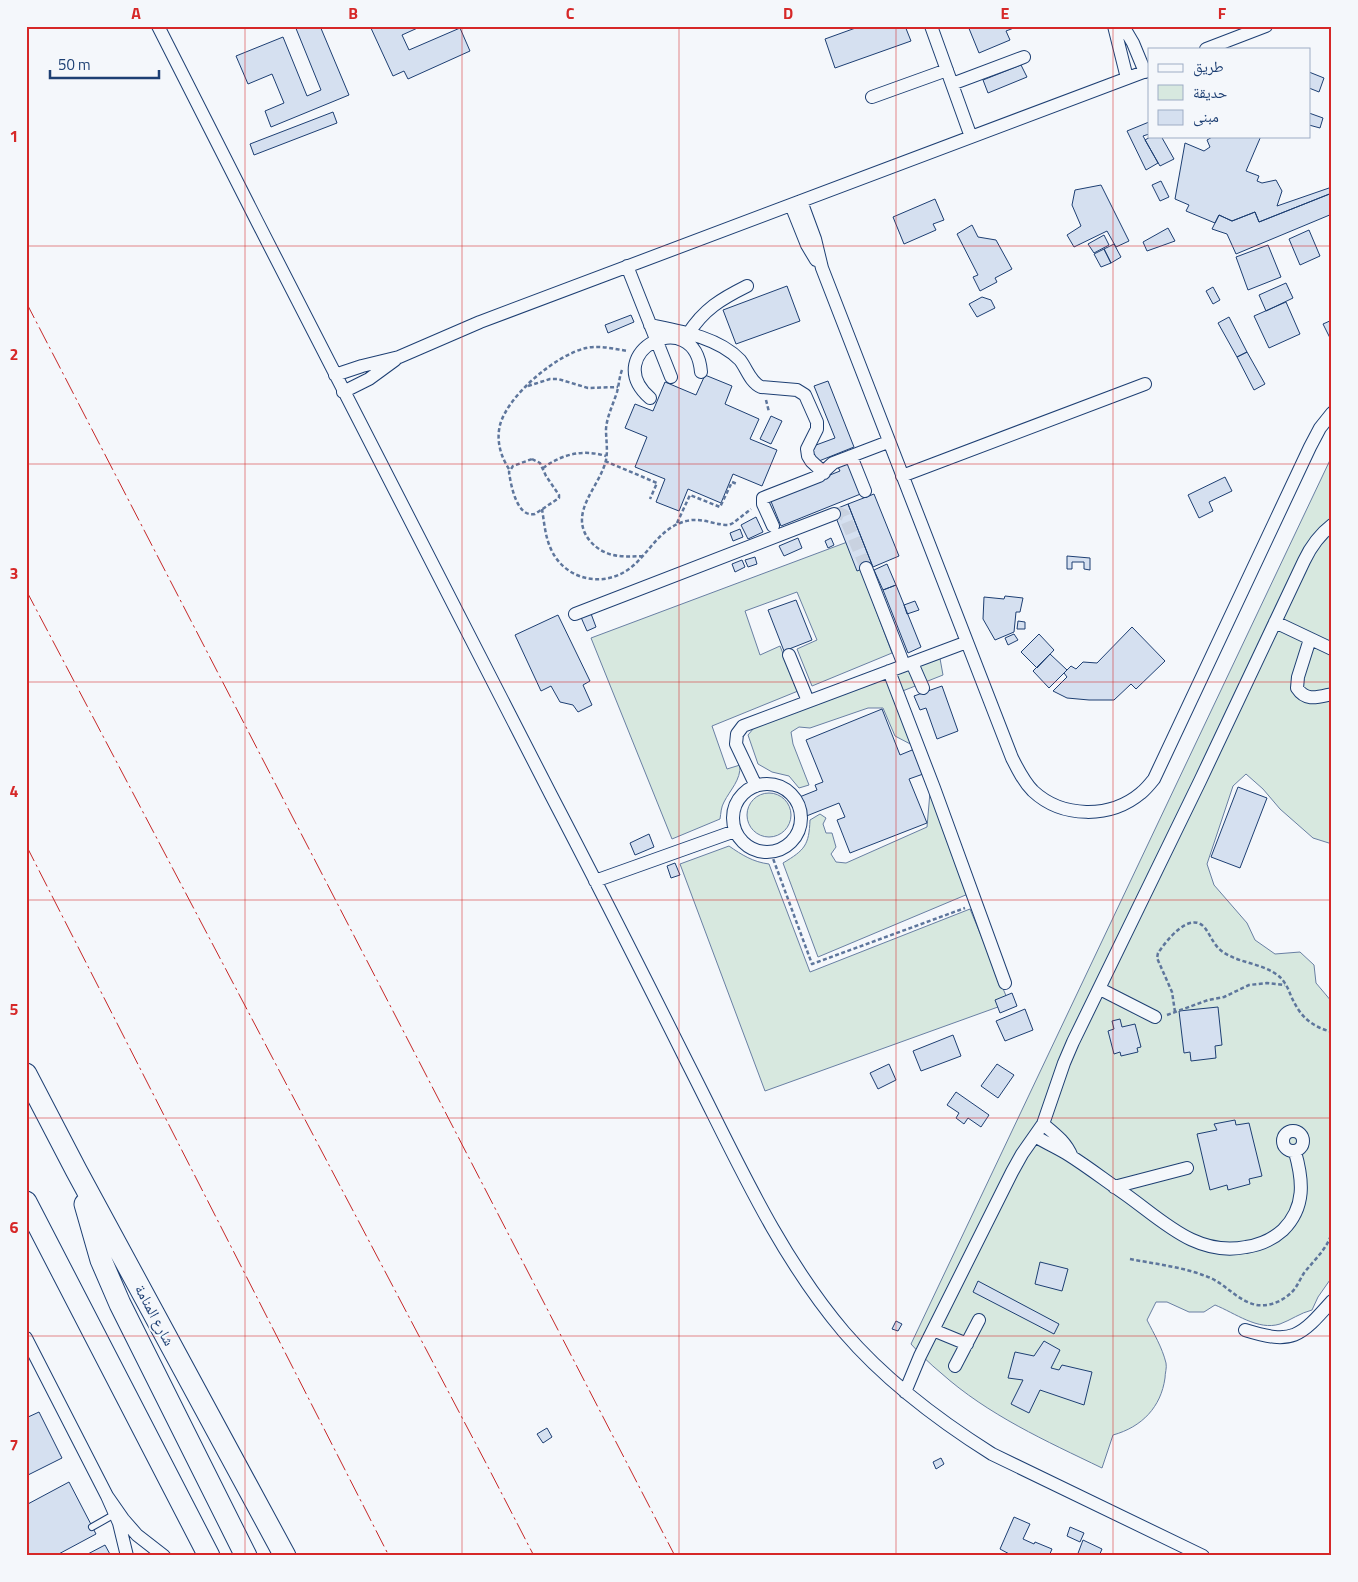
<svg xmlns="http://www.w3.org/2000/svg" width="1358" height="1582" font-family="'Titillium Web','Noto Naskh Arabic',sans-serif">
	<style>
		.green { fill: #d7e8df; stroke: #687fa3 }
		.building { fill: #d5e0f0; stroke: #1d3f73 }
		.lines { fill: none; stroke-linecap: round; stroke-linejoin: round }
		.street-tunnel { stroke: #c9d2e0; stroke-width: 12; stroke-dasharray: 12 6; stroke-linecap: butt }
		.lane-casing { stroke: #1d3f73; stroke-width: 8 }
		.street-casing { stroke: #1d3f73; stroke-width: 14 }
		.primary-casing { stroke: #1d3f73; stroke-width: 23 }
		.path { stroke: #5e769c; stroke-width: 2.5; stroke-dasharray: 4 2.5; stroke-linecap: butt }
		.lane { stroke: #f4f7fb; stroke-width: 6 }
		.street { stroke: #f4f7fb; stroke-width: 12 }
		.primary { stroke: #f4f7fb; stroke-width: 21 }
		.power { stroke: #c62828; stroke-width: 1; stroke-dasharray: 18 4 2.5 4; stroke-linecap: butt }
		.grid { fill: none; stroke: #d62828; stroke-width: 1; stroke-opacity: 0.55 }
		.labels { text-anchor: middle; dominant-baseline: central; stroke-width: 4; stroke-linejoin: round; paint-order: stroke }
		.street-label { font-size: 15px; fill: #1d3f73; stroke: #f4f7fb }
		.neatline { fill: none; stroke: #d62828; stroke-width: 2 }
		.grid-label { font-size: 16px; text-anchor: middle; font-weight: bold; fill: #d62828 }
	</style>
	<rect width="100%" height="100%" fill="#f4f7fb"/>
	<path class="green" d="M1331 458 1332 844 1313 838 1280 809 1263 789 1246 774 1233 786 1207 864 1214 885 1247 923 1255 940 1275 954 1300 952 1314 965 1316 983 1332 1002V1277L1318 1297 1312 1310C1300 1313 1291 1320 1280 1324 1258 1331 1235 1313 1215 1305L1204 1312H1189L1167 1302H1156L1147 1320C1154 1334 1162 1347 1166 1363 1167 1368 1165 1373 1165 1378 1161 1407 1142 1427 1113 1435L1102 1468C1046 1441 988 1415 941 1373 930 1364 920 1354 911 1344Z
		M850 541 892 653 812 686 797 649 817 640 797 592 745 611 760 655 780 646 798 691 712 726 727 769 740 765C741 780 730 790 724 802 721 807 721 813 720 819L672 839 591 638Z
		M939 653 943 675 895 694 916 747 895 736 883 708H868L810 728 799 727 791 732 793 744 809 785 799 788 789 776 772 772 758 764 748 735 759 722Z
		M930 792 968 894 818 957 783 863C805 850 809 845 810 820L820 814 826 818 823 824 826 833H832L836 847 831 854 836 862 846 863 927 827Z
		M747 815a22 22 0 1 1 44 0a22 22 0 1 1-44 0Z
		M729 846C742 855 753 862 769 864L810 972 970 909 1009 1003 765 1091 680 864Z"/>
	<path class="building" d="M295 26H320L349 95 271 127 265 111 284 103 272 74 248 84 236 56 283 37 307 96 321 90Z
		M370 26H422L402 35 409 50 460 28 470 51 408 79 404 71 393 76Z
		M861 26H905L911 41 835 68 825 39Z
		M968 26H1019L1006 31 1010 40 979 53Z
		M1021 65 1027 77 988 93 983 80Z
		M1309 72 1324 78 1319 92 1309 88Z
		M333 112 337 123 254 155 250 144Z
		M1309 113 1323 118 1320 128 1309 125Z
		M1149 122V134L1143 136 1158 163 1146 170 1127 131Z
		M1152 136H1161L1174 159 1160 166 1145 140Z
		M1214 136H1261L1246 171 1259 176 1257 181 1262 183 1276 180 1282 191 1277 206 1329 188 1332 189V193L1259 222 1255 212 1232 221 1219 215 1215 223 1186 211 1189 205 1175 199 1185 143 1204 151 1210 147 1207 140Z
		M1161 181 1169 197 1160 201 1152 185Z
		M1101 185 1129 241 1116 247 1107 231 1074 247 1067 235 1081 226 1072 205 1075 190Z
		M1332 193V214L1236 254 1227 234 1212 229 1219 215 1232 221 1255 212 1259 222Z
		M935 199 944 220 933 224 936 230 904 244 893 217Z
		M972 225 978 237 996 240 1012 269 995 278 997 282 980 291 973 277 978 275 957 234Z
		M1168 228 1175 241 1147 251 1143 242Z
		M1309 230 1320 256 1300 265 1289 239Z
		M1104 235 1109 245 1094 253 1088 244Z
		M1114 244 1121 257 1111 263 1104 249Z
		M1268 245 1281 277 1248 290 1236 257Z
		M1104 249 1111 263 1101 267 1094 254Z
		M1286 283 1293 298 1266 311 1259 295Z
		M787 286 800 321 736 344 723 310Z
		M1213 287 1220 300 1213 304 1206 291Z
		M982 297 991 300 995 308 977 317 969 304Z
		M1286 302 1300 334 1269 348 1254 316Z
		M631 315 634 322 608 333 605 325Z
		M1229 317 1247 352 1237 357 1218 323Z
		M1332 320V342L1323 324Z
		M1247 352 1265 384 1254 390 1237 357Z
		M705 375 732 386 725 404 759 419 750 439 777 450 762 486 733 474 721 503 688 489 679 511 656 502 665 479 635 467 647 437 625 428 635 404 653 411 665 382 696 395Z
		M828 381 854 447 814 463 808 448 835 438 814 386Z
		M771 416 782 421 771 444 760 439Z
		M851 462 863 493 781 526 770 499 840 471 838 467Z
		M1225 477 1232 491 1209 502 1213 511 1199 518 1188 495Z
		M874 494 899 556 873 567 848 504Z
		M848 504 872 565 857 571 833 510Z
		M756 517 763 532 748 539 741 525Z
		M740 529 743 537 733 541 730 533Z
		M798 538 802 548 784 556 779 546Z
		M831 538 834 545 828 548 825 541Z
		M1067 556 1090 558V570L1084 569V562H1072V569H1067Z
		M755 557 757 564 748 567 745 560Z
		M742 560 745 567 735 572 732 564Z
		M887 564 896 585 883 590 874 570Z
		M896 585 921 647 908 653 883 590Z
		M1005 596 1023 598 1020 612H1016L1014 632 995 640 983 619 984 597 1004 599Z
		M796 600 812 640 784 651 768 610Z
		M915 601 919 610 907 614 904 605Z
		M590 611 596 627 587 631 580 615Z
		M558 615 590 681 583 685 592 705 578 712 573 705 560 702 551 686 541 691 515 635Z
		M1018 621 1025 622V629H1017Z
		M1132 627 1165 661 1136 689 1131 684 1114 700H1089L1067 698 1053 691 1067 677 1064 673 1071 666 1076 669 1083 662 1097 663Z
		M1014 634 1018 640 1008 645 1005 638Z
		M1039 634 1054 650 1037 668 1021 652Z
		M1050 654 1067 670 1049 688 1033 671Z
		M942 686 958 731 937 739 926 708 920 710 914 696Z
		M882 709 900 755 917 748 926 773 909 779 927 823 850 853 837 820 845 817 839 803 804 817 797 798 817 790 815 785 823 782 806 740Z
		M1238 787 1267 798 1240 868 1211 857Z
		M649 834 654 847 635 855 630 843Z
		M675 863 680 875 671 878 667 866Z
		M1012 993 1017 1006 1000 1013 995 1000Z
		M1218 1007 1222 1045 1215 1046 1216 1058 1191 1061 1190 1052 1184 1053 1179 1011Z
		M1025 1009 1033 1030 1005 1041 996 1021Z
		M1120 1019 1122 1027 1135 1024 1141 1047 1137 1048 1138 1052 1121 1056 1120 1052 1114 1054 1108 1031 1114 1029 1112 1021Z
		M953 1035 961 1056 921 1071 913 1051Z
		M889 1064 896 1080 878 1089 870 1073Z
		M997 1064 1014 1075 998 1098 981 1086Z
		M956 1092 989 1115 981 1127 968 1118 964 1124 956 1118 959 1113 947 1105Z
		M1235 1120 1236 1125 1249 1123 1262 1176 1249 1179 1250 1184 1228 1190 1227 1185 1210 1190 1197 1134 1217 1130 1214 1124Z
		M1040 1262 1068 1269 1062 1291 1035 1284Z
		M978 1281 1059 1324 1054 1334 973 1292Z
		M896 1321 902 1324 898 1331 892 1329Z
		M1044 1341 1060 1350 1051 1368 1059 1370 1062 1365 1092 1372 1084 1405 1040 1390 1029 1413 1011 1404 1023 1380 1008 1378 1015 1352 1034 1356Z
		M39 1412 62 1458 26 1476V1418Z
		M547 1428 552 1437 543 1443 537 1434Z
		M941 1458 944 1464 936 1469 933 1462Z
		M69 1482 96 1534 55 1556H26V1505Z
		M1014 1517 1030 1524 1023 1539 1034 1544 1035 1542 1052 1549 1049 1556H1013L1000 1549Z
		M1070 1527 1084 1533 1080 1542 1067 1536Z
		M1083 1540 1102 1549 1099 1556H1077Z
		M105 1545 111 1556H84Z"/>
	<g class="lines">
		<path class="street-tunnel" d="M834 514 839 513 844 515 866 568"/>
		<g class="lane-casing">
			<path id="lane" d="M92 1527 115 1514"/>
		</g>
		<g class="street-casing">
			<path id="street" d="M158 26C288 283 419 540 551 795 598 885 643 974 688 1064 735 1156 777 1253 844 1332 886 1381 938 1420 992 1454L1203 1556
				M931 26 971 137
				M1114 26 1127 78
				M1123 26 1133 43 1145 72
				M1206 49 1266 26
				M952 84 1024 57
				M872 97 947 70
				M801 201 815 239 822 268 1012 758C1018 770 1024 782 1033 791 1062 818 1110 819 1141 793 1146 789 1150 784 1154 779L1310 447 1320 428 1332 413
				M791 205 807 245 816 260
				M627 266 671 377
				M650 325C680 331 718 337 740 360 747 369 750 382 761 387L797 390 805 395 817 422V429L807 449 808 456 811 461 824 473
				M688 334C704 309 721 299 747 286
				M335 375 362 366 399 357 480 322 1149 70
				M343 392 369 379 395 360
				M650 398C598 352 695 303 701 372
				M851 456 865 491
				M902 476 1145 384
				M773 526 763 504V498L819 476 833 463 888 442
				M866 568 904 665
				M575 614 834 514
				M1275 622 1332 649
				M1310 639 1298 677 1297 688C1306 702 1318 697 1332 694
				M789 655 808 701
				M912 663 923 688
				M889 671 934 788 1005 983
				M733 818a34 34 0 1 1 68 0a34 34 0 1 1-68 0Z
				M756 786 736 744 737 734 743 726 967 642
				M595 881 735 831
				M1100 989 1155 1017
				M1043 1124C1055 1134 1066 1142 1072 1157
				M1283 1141a10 10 0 1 1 20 0a10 10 0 1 1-20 0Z
				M1035 1136C1046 1143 1058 1148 1069 1155 1088 1167 1106 1181 1125 1194 1162 1220 1196 1257 1246 1247 1260 1245 1273 1239 1283 1230 1306 1207 1303 1180 1295 1152
				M1114 1187 1187 1168
				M933 1330 967 1344
				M1245 1330C1293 1345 1300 1337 1332 1301
				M26 1338 107 1496
				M955 1366 979 1320
				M905 1392 920 1356 1012 1172 1022 1154 1043 1124 1064 1063 1073 1042 1200 781 1304 561C1311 546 1319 535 1332 525
				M127 1556 119 1523 107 1496 123 1519 137 1535 164 1556"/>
		</g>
		<g class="primary-casing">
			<path id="primary" d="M26 1074 76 1170 285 1556
				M26 1202 209 1556
				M85 1204 101 1260 120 1304 246 1556"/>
		</g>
		<path class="path" d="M622 370C619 378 619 385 617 392 613 405 607 416 606 429 606 440 608 450 606 460 600 487 567 513 590 541 605 558 622 557 643 556
			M528 386 550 379H558L588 388 618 387
			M766 400 769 412
			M532 459 540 463 546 476 559 495V498L535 514C517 518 511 486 509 472L513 466Z
			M605 461 657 483 650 499
			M543 468C562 454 583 449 606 456
			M509 469C501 457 496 441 500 425 508 395 556 355 586 348 600 345 614 349 628 351
			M542 509C544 521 545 535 550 547 563 579 601 589 629 569 648 555 657 532 680 523 700 515 711 525 729 525L733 523 751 509
			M677 523 690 495 720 507 732 482 737 484
			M771 853 812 964 965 908
			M1175 1012 1172 992 1157 958 1158 953C1167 940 1190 910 1205 928 1211 936 1214 946 1223 952 1239 963 1260 963 1276 974 1284 979 1288 988 1291 996 1300 1016 1310 1026 1332 1032
			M1167 1015 1208 1000 1224 997 1249 985 1267 983 1285 985
			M1130 1259C1155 1264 1184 1267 1208 1277 1224 1283 1234 1297 1250 1303 1264 1309 1281 1303 1292 1292 1297 1287 1300 1279 1304 1273 1315 1259 1326 1250 1332 1233"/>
		<use href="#lane" class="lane"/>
		<use href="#street" class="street"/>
		<use href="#primary" class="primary"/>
		<path class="power" d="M26 302 675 1556
			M26 590 487 1465 534 1556
			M26 845 389 1556"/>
	</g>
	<path class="grid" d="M245 26V1556M462 26V1556M679 26V1556M896 26V1556M1113 26V1556M26 246H1332M26 464H1332M26 682H1332M26 900H1332M26 1118H1332M26 1336H1332"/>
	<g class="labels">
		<g class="street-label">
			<text transform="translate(155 1315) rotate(62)">شارع المنامة</text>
		</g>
	</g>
	<rect width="1358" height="1582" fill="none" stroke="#f4f7fb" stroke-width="55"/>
	<rect x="1148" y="48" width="162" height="90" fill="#f4f7fb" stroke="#9eadc5"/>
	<rect x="1158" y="64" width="25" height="8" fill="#f4f7fb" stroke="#9eadc5"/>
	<text x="1193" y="72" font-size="15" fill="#1d3f73">طريق</text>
	<rect x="1158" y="85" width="25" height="15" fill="#d7e8df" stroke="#9eadc5"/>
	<text x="1193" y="98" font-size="15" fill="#1d3f73">حديقة</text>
	<rect x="1158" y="110" width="25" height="15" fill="#d5e0f0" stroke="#9eadc5"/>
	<text x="1193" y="122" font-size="15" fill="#1d3f73">مبنى</text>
	<path d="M50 70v8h109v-8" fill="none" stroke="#1d3f73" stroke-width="2.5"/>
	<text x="58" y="70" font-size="15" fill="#1d3f73" stroke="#f4f7fb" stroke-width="4" paint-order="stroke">50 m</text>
	<rect x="28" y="28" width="1302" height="1526" class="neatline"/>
	<g class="grid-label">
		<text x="136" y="19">A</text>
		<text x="353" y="19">B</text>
		<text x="570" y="19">C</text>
		<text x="788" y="19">D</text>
		<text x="1005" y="19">E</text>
		<text x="1222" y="19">F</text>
		<text x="14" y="142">1</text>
		<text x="14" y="360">2</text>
		<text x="14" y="579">3</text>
		<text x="14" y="797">4</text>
		<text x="14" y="1015">5</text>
		<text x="14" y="1233">6</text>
		<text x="14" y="1451">7</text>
	</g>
</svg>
